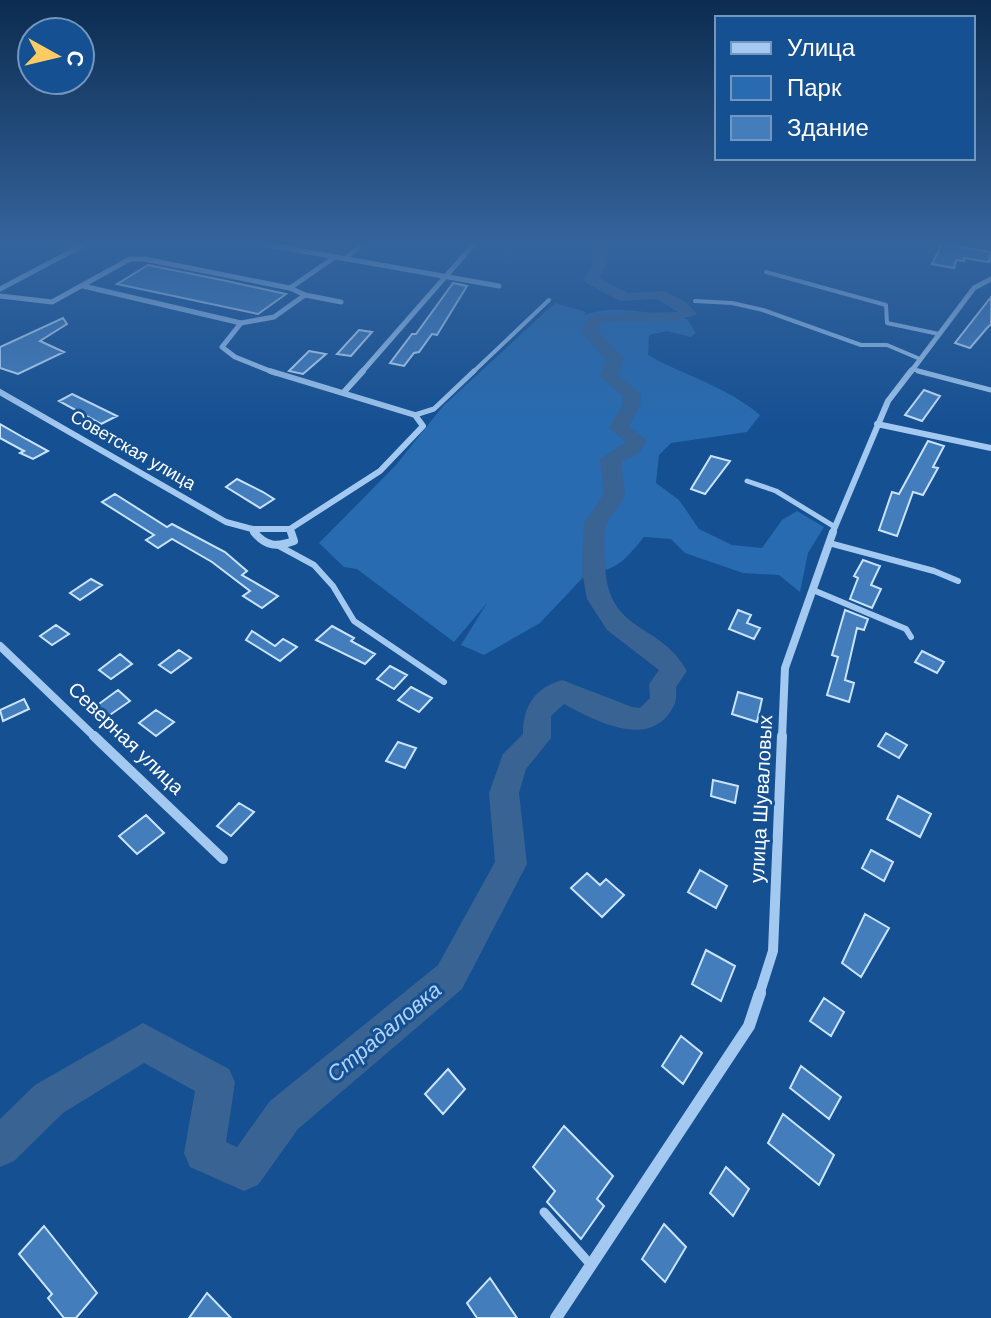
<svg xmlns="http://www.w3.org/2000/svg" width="991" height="1318" font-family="'DM Sans',sans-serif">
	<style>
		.green { fill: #286bb0 }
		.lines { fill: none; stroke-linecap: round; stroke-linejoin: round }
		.river { fill: #386393; fill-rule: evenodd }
		.building { fill: #437dbc; stroke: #cae3fc; stroke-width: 2 }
		.service-far3 { stroke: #a3c9f1; stroke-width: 4 }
		.service-far2 { stroke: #a3c9f1; stroke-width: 5 }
		.service-far1 { stroke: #a3c9f1; stroke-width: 6 }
		.service { stroke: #a3c9f1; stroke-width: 9 }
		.minor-far4 { stroke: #a3c9f1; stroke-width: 5 }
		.minor-far3 { stroke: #a3c9f1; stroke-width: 6 }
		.minor-far2 { stroke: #a3c9f1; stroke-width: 8 }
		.minor-far1 { stroke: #a3c9f1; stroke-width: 10 }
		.minor { stroke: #a3c9f1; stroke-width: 12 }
		.labels { text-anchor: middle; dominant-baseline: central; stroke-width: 6; stroke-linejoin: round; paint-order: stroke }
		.far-street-label { font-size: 18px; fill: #fff; stroke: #155092 }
		.street-label { font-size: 20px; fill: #fff; stroke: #155092 }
		.water-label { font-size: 22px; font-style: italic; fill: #afd3f8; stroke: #155092 }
	</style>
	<rect width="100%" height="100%" fill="#155092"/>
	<path class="green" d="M555 303 586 312 584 316C606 303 662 314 687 319L696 333 691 337 667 331 649 335 648 355C687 377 724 385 760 415L747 432 671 443 659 455 656 483 679 500 699 529 732 545 762 548 782 520 797 511 824 527 808 553 800 592 779 575 743 573 685 553 671 539 644 537C627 557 617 573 589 571L540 623 484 655 461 645 487 603 454 642 357 569 344 567 319 543 396 465 443 406Z"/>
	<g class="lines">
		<path class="river" d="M592 244H606V266L599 278 628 293 664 291 687 303 697 314 677 321 607 322 601 323 598 331 624 359 618 375 641 394 640 406 629 426 647 441 638 454 621 462 625 494C622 506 610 514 606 525 603 535 605 552 605 563 607 635 660 621 687 671L676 687C677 699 676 705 668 715 643 747 592 719 564 704L551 716V738L526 769 519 793 527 864 462 989 298 1129 258 1185 244 1191 190 1167 184 1153 195 1091 144 1063 63 1113 14 1161 0 1167V1119L35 1085 143 1023 229 1069 235 1082 226 1142 237 1147 270 1101 438 965 495 862 489 793 503 754 523 734C523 707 534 688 562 680L632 707 640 708 650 698 649 684 659 670 607 630 587 599 582 571 584 523 604 494 600 459 626 442 609 428 622 406 623 396 600 377 606 360 581 332 589 316 595 314 678 312 657 299 620 301 586 283 583 280 592 266Z"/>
	</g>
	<path class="building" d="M942 244 991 252 989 262 964 258V261L956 260 954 268 932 264Z
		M148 265 222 280 286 294 258 314 117 284Z
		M453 283 467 286 437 335 432 334 419 352 414 353 404 366 390 363 412 334H416Z
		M991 297V324L987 328 970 348 955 343Z
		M63 318 67 324 40 341 64 352 18 374 0 368V347Z
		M359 330 372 332 351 356 337 354Z
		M309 351 326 354 303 374 289 371Z
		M924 390 940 396 922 421 905 415Z
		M72 394 117 416 101 424 59 401Z
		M0 424 26 439 48 451 33 459 20 453 24 451 0 438Z
		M928 441 944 446 933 467 938 468 923 495 913 492 897 536 879 530 892 492 899 494Z
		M711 456 730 461 705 494 691 489Z
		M237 479 263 492 274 499 260 508 226 487Z
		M115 494 167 527 172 524 225 552 247 571 242 575 278 596 262 608 243 596 250 591 212 562 172 539 158 548 146 540 154 535 102 502Z
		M863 560 880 566 871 585 881 589 872 608 850 599 858 578 854 576Z
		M91 579 102 585 80 600 70 593Z
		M738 610 751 615 747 623 760 628 754 639 729 629Z
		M845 610 868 619 864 630 857 628 845 680 854 683 849 702 827 695 838 657 832 655Z
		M56 625 69 634 52 645 40 636Z
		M332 626 354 638 351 641 375 654 365 664 316 640Z
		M252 631 275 646 283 639 297 647 280 661 246 640Z
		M179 650 191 658 171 673 159 665Z
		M922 651 944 662 937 673 915 662Z
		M120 654 132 664 111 679 99 670Z
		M390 666 407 675 394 689 377 679Z
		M411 687 432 698 419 712 398 700Z
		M118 690 130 701 104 719 92 709Z
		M738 692 762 699 757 722 732 714Z
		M24 699 29 709 3 721 0 710Z
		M156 710 174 722 156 736 139 723Z
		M886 733 907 745 899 758 878 746Z
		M398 742 416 748 405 768 386 761Z
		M713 780 738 786 735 803 711 796Z
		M898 796 931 814 920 837 887 819Z
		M239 803 254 812 231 836 217 826Z
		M146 815 164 833 137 854 119 836Z
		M871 850 893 862 884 881 862 868Z
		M700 870 727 886 716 908 688 892Z
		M587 873 600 885 606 879 624 895 602 917 571 888Z
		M865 914 889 928 861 977 842 963Z
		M706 950 735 966 721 1001 692 984Z
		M824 998 844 1012 831 1036 810 1021Z
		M681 1036 702 1053 683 1084 662 1066Z
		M801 1066 841 1097 829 1119 790 1088Z
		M448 1069 465 1089 443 1114 425 1094Z
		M783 1114 834 1155 819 1185 768 1143Z
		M564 1126 613 1176 597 1199 604 1206 581 1239 547 1202 555 1191 533 1167Z
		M726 1167 749 1189 733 1216 710 1193Z
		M664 1224 686 1247 665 1282 642 1259Z
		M44 1226 97 1293 76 1318H64L48 1298 52 1294 19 1254Z
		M490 1278 517 1318H477L467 1303Z
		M207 1293 231 1318H189Z"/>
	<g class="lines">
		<path class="service-far3" d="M766 272 886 305 887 323 939 334
			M695 301 732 303 763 310 861 345H887L920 359
			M912 369 926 373
			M472 373 549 300"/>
		<path class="service-far2" d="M918 371 991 390
			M415 415 434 409 474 371
			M747 481 776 491 835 527"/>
		<path class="service-far1" d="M829 543 934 571 958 581
			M279 546 314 565 333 586 354 621 444 682
			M813 590 906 629 911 637"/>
		<path class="service" d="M544 1212 591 1265"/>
		<path class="minor-far4" d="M263 244 499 286
			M345 259 362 244
			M83 286 241 323 274 317 305 295
			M290 288 335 257
			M0 289 85 244
			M0 296 52 302 130 259H144L290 288 305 295 341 302
			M241 323 222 347 235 357 275 373
			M361 373 474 244
			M910 373 974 288 991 279"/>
		<path class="minor-far3" d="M270 371 415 415 423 426 380 471 290 529
			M0 392 226 522 252 529
			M344 392 363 371
			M877 424 991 448
			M252 529H290L292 534
			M252 529 256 534
			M832 534 888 401 911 371"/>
		<path class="minor-far2" d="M254 532C266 547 277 547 294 541L291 532
			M0 646 96 738
			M782 738 785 668 833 532"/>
		<path class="minor-far1" d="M94 736 223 859
			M759 995 773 951 782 736"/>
		<path class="minor" d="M556 1318 749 1026 760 993"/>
	</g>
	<linearGradient id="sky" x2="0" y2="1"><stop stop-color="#0c2c50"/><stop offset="0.57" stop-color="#35649d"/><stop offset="1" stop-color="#35649d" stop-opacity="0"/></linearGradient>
	<rect width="991" height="428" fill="url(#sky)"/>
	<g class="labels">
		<g class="far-street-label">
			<text transform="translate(133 450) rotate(30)">Советская улица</text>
		</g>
		<g class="street-label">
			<text transform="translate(126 738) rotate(44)">Северная улица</text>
			<text transform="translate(761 799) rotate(-87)">улица Шуваловых</text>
		</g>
		<g class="water-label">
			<text transform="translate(384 1032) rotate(-40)">Страдаловка</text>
		</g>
	</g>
	<rect x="715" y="16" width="260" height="144" fill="#155092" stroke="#7396be" stroke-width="2"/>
	<rect x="731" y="42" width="40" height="12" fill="#a3c9f1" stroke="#7396be" stroke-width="2"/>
	<text x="787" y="56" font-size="24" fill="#ffffff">Улица</text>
	<rect x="731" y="76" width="40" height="24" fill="#286bb0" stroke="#7396be" stroke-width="2"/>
	<text x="787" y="96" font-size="24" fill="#ffffff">Парк</text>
	<rect x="731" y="116" width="40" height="24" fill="#437dbc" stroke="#7396be" stroke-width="2"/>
	<text x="787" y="136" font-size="24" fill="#ffffff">Здание</text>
	<g transform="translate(56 56) rotate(98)"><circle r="38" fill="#155092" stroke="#7396be" stroke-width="2"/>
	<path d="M0-6L14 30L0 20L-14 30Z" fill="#ffcc63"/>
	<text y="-12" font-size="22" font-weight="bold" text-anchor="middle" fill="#ffffff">С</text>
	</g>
</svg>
